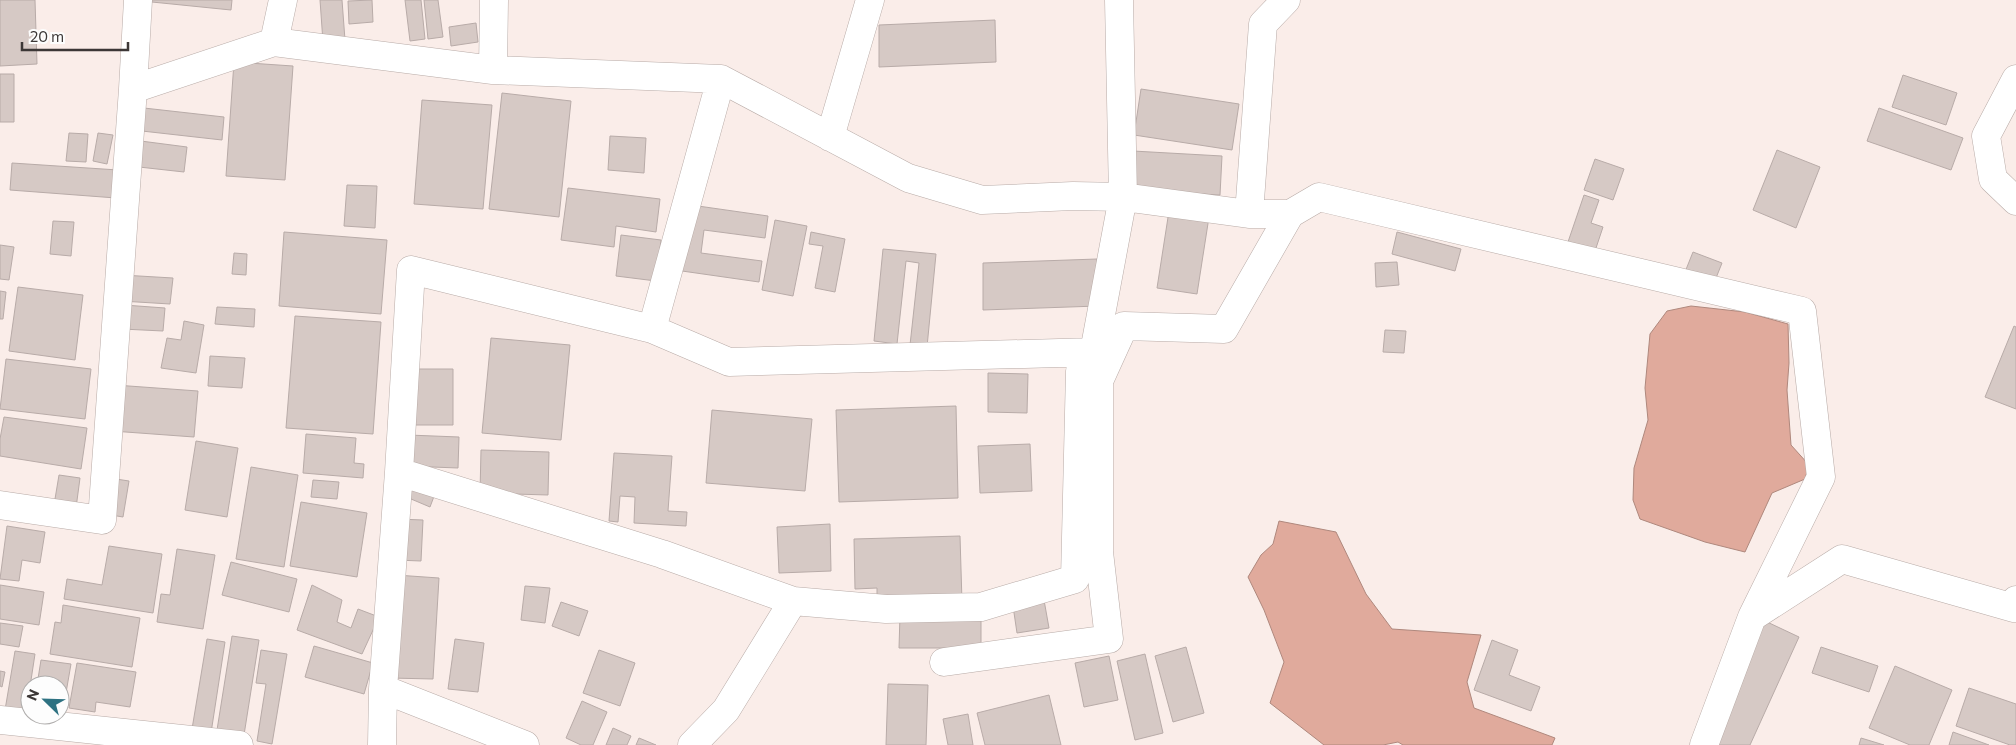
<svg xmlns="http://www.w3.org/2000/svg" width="2016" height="745" font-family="Commissioner,sans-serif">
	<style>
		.water { fill: #e0aa9c; stroke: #af887d }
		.building { fill: #d6c9c5; stroke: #b8aba8 }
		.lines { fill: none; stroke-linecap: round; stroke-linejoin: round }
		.minor-casing { stroke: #b8aba7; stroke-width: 29 }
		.minor { stroke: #fff; stroke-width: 28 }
	</style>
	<rect width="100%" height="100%" fill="#faede9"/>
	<path class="water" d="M1691 306 1745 312 1788 324 1789 363 1787 390 1791 445 1809 465 1805 479 1772 493 1745 552 1705 542 1640 519 1633 500 1634 468 1648 420 1645 388 1650 334 1667 311Z
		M1279 521 1336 532 1366 594 1392 629 1481 635 1467 682 1474 708 1555 738 1552 745H1403L1398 742 1383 745H1324L1270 703 1284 662 1264 610 1248 577 1261 555 1273 544Z"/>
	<path class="building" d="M0 0H35L37 64 0 66Z
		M143 0H232L231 10 142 1Z
		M320 0H342L345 40 323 42Z
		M372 0 373 22 349 24 348 1Z
		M405 0H421L425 39 410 41Z
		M424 0H438L443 37 428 39Z
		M995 20 996 62 879 67V25Z
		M476 23 478 42 451 46 449 27Z
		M234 62 293 66 285 180 226 176Z
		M0 74H14V122H0Z
		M1903 75 1957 93 1946 125 1892 107Z
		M1141 89 1239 104 1232 150 1134 135Z
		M502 93 571 101 559 217 489 209Z
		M422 100 492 105 483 209 414 204Z
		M135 107 224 117 222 140 133 130Z
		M1879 108 1963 138 1951 170 1867 141Z
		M69 133 88 134 86 162 66 161Z
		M98 133 113 135 107 164 93 161Z
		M610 136 646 138 644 173 608 170Z
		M133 140 187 147 184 172 130 166Z
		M1777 150 1820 167 1796 228 1753 210Z
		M1133 151 1222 156 1220 195 1131 190Z
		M1595 159 1624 169 1613 200 1584 190Z
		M12 163 118 170 116 198 10 190Z
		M347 185 377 186 375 228 344 226Z
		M568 188 660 199 656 232 616 226 614 247 561 240Z
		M1584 195 1599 200 1591 223 1603 227 1595 251 1568 242Z
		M691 205 768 216 765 238 704 230 701 253 762 261 759 282 682 271Z
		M1169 211 1209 217 1197 294 1157 288Z
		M775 220 807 226 793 296 762 290Z
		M53 221 74 222 71 256 50 254Z
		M284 232 387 240 381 314 279 306Z
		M811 232 845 239 835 292 815 288 823 246 809 244Z
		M1397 232 1461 249 1455 271 1392 254Z
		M621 235 661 240 656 281 616 276Z
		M0 245 14 247 9 280 0 279Z
		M883 249 936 254 927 347 910 345 919 263 906 261 897 344 874 341Z
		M1693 252 1722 263 1714 283 1685 272Z
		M234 253 247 254 246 275 232 274Z
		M1097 259 1098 306 983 310V263Z
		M1397 262 1399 285 1376 287 1375 263Z
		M122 275 173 278 170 304 121 301Z
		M18 287 83 295 75 360 9 351Z
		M0 291 6 292 3 319H0Z
		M124 305 165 308 163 331 122 329Z
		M217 307 255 309 254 327 215 324Z
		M295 316 381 322 373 434 286 428Z
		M184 321 204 325 196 373 161 368 167 338 181 340Z
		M2014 326 2016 327V409L1985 397Z
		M1385 330 1406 331 1404 353 1383 352Z
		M491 338 570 345 561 440 482 433Z
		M210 356 245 358 242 388 208 386Z
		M6 359 91 369 85 419 0 409Z
		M413 369H453V425H413Z
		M988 373 1028 374 1027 413 988 412Z
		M115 385 198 391 194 437 112 431Z
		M956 406 958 498 839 502 836 410Z
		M712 410 812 419 805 491 706 483Z
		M4 417 87 428 81 469 0 456V439Z
		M306 434 356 438 354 463 364 464 363 478 303 473Z
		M408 435 459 437 458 468 407 466Z
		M196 441 238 448 227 517 185 510Z
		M1030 444 1032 491 980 493 978 446Z
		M481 450 549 452 548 495 480 493Z
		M614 453 672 456 668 511 687 512 686 526 634 523 635 497 620 496 618 522 609 521Z
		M251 467 298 475 284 567 236 559Z
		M59 475 80 478 76 508 54 505Z
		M116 479 129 481 123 517 105 514Z
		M313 480 339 482 337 499 311 497Z
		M411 481 436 491 430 507 404 496Z
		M301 502 367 513 357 577 290 566Z
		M398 519 423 520 421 561 396 560Z
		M830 524 831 571 779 573 777 527Z
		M7 526 45 532 40 563 22 560 19 581 0 579Z
		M960 536 962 602 877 604V588L855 589 854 539Z
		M109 546 162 554 153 613 64 599 67 579 102 585Z
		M177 549 215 555 203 629 157 622 161 594 170 595Z
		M231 562 297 579 289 612 222 595Z
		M396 575 439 578 433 679 390 678Z
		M0 585 44 592 39 625 0 619Z
		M312 585 342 600 337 622 351 628 358 609 379 617 362 654 297 630Z
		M525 586 550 588 545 623 521 620Z
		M1044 600 1049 628 1017 633 1013 606Z
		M561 602 588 611 579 636 552 626Z
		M63 605 140 618 132 667 50 654 55 622 61 623Z
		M900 615H981V648H899Z
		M1765 621 1799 637 1750 745H1709Z
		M0 623 23 626 19 647 0 644Z
		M232 636 259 640 244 735 217 730Z
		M207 639 225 642 211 733 192 729Z
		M455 639 484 643 478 692 448 689Z
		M1492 640 1518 650 1509 675 1540 687 1531 711 1474 690Z
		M314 646 373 663 364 694 305 677Z
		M1186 647 1204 713 1173 722 1155 656Z
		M1821 647 1878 666 1869 692 1812 673Z
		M261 650 287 654 272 744 257 741 266 684 256 683Z
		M599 650 635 663 620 706 583 693Z
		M15 651 35 654 26 713 5 710Z
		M1145 654 1163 733 1135 740 1117 661Z
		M1109 656 1118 700 1084 707 1075 663Z
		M41 660 71 664 63 710H60V685H37Z
		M77 663 136 672 130 707 96 702 95 712 69 708Z
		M1895 666 1952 690 1929 745H1910L1869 728Z
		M0 671 5 672 2 687 0 686Z
		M888 684 928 685 926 745H886Z
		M1969 688 2016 704V745H2010L1956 726Z
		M1049 695 1061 745H985L977 713Z
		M582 701 607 712 593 745H581L566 738Z
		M968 714 973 745H948L943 719Z
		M613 728 631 736 627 745H606Z
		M1953 732 1989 745H1949Z
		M639 738 656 745H636Z
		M1861 738 1884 745H1859Z"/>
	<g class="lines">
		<g class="minor-casing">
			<path id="minor" d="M274 42 283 0
				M493 70 494 0
				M2016 79 1986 136 1993 179 2016 201
				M133 89 138 0
				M830 137 870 0
				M1249 214H1290L1319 197 1802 311 1821 477 1752 617
				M652 329 729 362 1094 352
				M399 472 662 554 793 601
				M0 505 102 520 133 89 274 42 493 70 721 79 908 178 982 200 1073 196 1123 197 1249 214 1263 24 1286 0
				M944 662 1109 639 1099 552V381L1124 326 1224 329 1290 214
				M383 689 525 745
				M0 720 239 745
				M382 745 383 689 399 472 411 270 652 329 721 79
				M692 745 726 710 793 601 886 609 981 607 1075 579 1080 371 1094 352 1123 197 1119 0
				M1704 745 1752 617 1842 559 2014 608 2016 600"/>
		</g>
		<use href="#minor" class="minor"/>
	</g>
	<g transform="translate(45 700) rotate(293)"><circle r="24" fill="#fdfdfd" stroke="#b0aead"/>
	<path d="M0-4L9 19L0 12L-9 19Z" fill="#2e7282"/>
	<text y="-8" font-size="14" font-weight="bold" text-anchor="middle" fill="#3c3736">N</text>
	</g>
	<path d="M22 42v8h106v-8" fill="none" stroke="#3c3736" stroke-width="2.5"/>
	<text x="30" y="42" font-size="15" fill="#3c3736" stroke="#fdfdfd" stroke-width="4" paint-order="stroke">20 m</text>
</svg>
